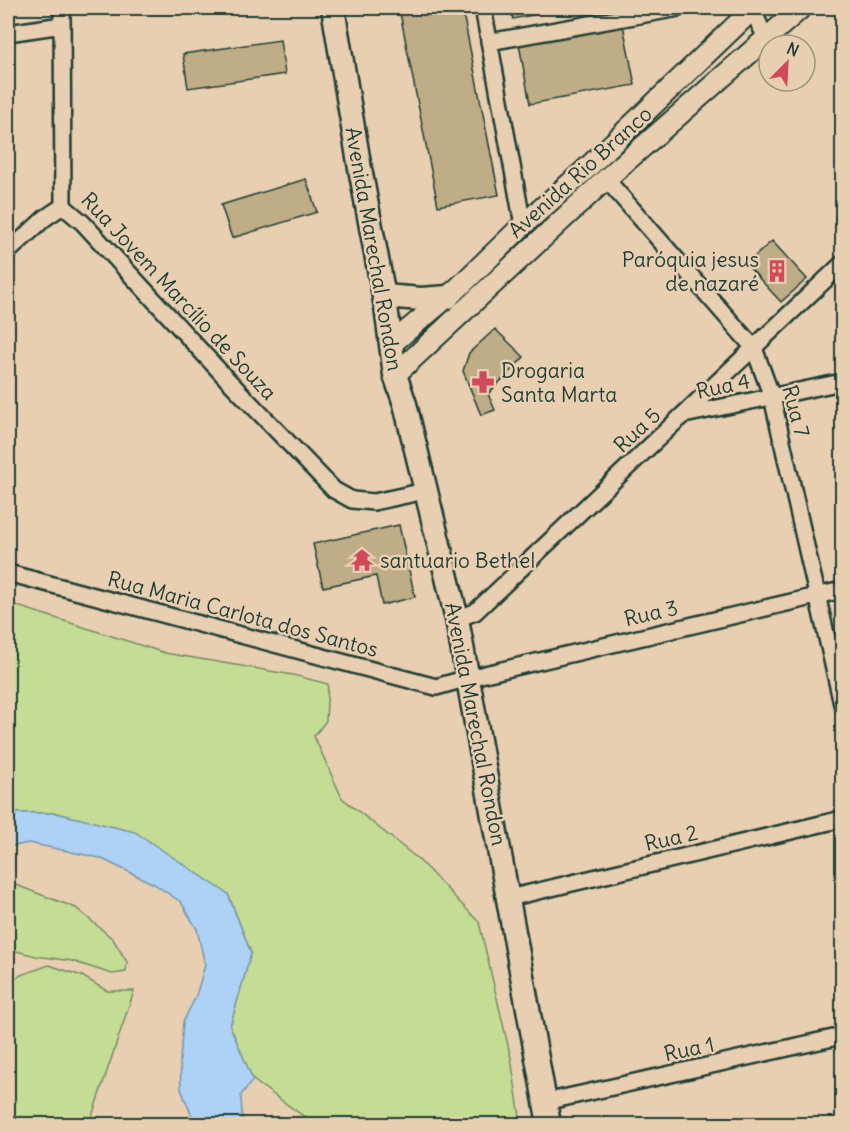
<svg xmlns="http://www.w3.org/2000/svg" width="850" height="1132" font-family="Delius,sans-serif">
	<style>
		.green { fill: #c4dc93; stroke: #728c64; stroke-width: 1.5 }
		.water { fill: #aed1f6; stroke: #7596a8; stroke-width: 1.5 }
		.building { fill: #bead86; stroke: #1f3d34; stroke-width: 1.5 }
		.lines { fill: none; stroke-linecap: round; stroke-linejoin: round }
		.minor-casing { stroke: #1f3d34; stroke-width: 20 }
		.tertiary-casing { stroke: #1f3d34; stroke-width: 24 }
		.secondary-casing { stroke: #1f3d34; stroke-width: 27 }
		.minor { stroke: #e9cfb1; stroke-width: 15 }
		.tertiary { stroke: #e9cfb1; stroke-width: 20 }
		.secondary { stroke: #e9cfb1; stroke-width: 22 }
		.labels { text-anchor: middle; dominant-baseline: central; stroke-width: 5; stroke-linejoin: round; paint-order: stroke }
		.street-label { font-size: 21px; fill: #1f3d34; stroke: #e9cfb1 }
		.poi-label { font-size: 21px; fill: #1f3d34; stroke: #e9cfb1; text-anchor: start }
	</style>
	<rect width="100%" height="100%" fill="#e9cfb1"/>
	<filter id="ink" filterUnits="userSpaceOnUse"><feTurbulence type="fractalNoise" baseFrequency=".0167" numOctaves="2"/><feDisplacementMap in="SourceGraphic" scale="12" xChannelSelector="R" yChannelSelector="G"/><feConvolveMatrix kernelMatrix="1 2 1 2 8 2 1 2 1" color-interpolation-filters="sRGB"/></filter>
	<g filter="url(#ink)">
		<path class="green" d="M8 603 165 653 293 675 328 684 326 721 314 736 342 798 418 859 479 922 511 1058 521 1124H319L302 1115 253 1080 230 1026 251 953 228 894 56 813H8Z
			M8 882 76 908 113 939 127 962 126 972 112 974 72 961 36 956 8 949Z
			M49 965 82 976 107 991H134L92 1116 96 1124H8V984L21 975Z"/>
		<path class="water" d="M8 813H56L135 832 228 894 251 953 230 1026 253 1080 241 1095 242 1119 245 1124H197L193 1119 181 1089 180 1060 183 1022 196 996 205 965 197 929 181 902 154 884 100 858 29 843 8 847Z"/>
		<path class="building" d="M399 8H462L499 195 438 206Z
			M510 8H568L513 19Z
			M623 25 635 85 530 104 519 44Z
			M280 40 285 74 188 88 183 54Z
			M306 179 317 212 232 238 221 205Z
			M772 241 807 279 781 302 746 264Z
			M495 329 524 357 488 394 495 410 481 415 463 371 469 353Z
			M399 525 415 597 382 605 376 576 323 587 313 544Z"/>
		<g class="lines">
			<g class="minor-casing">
				<path id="minor" d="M62 8 63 206
					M483 8 523 225
					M752 8 766 39
					M8 33 62 25
					M489 42 679 8
					M606 179 754 348 772 397 842 704
					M63 206 83 223 225 377 334 490 352 500 374 502 425 491
					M8 252 45 218 63 206
					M684 415 842 382
					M8 573 436 687 468 678 842 590
					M457 619 475 612 842 264
					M509 898 842 819
					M545 1102 842 1036"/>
			</g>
			<g class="tertiary-casing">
				<path id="tertiary" d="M390 345 458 288 523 225 585 170 754 8
					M395 375 606 179 801 8"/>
			</g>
			<g class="secondary-casing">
				<path id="secondary" d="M333 8 359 163 386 307 395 375 405 404 457 619 549 1124
					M384 296 421 299 448 297"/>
			</g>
			<use href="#minor" class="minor"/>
			<use href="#tertiary" class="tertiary"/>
			<use href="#secondary" class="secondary"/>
		</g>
	</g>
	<defs>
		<g id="building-bare" transform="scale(1.8)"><path d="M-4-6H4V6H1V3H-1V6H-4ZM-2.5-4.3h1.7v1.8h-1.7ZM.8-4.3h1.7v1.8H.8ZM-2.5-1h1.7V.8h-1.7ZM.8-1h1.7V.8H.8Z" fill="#d1495b" stroke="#e9cfb1" stroke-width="2.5" paint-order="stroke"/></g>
		<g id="pharmacy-bare" transform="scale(1.8)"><path d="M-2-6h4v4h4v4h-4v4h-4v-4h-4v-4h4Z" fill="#d1495b" stroke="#e9cfb1" stroke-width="2.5" paint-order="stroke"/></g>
		<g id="temple-bare" transform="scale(1.8)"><path d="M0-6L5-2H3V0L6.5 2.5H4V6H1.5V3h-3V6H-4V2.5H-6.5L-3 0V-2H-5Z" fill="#d1495b" stroke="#e9cfb1" stroke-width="2.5" paint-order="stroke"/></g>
	</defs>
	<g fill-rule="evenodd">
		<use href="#building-bare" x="777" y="271"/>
		<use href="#pharmacy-bare" x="483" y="382"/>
		<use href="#temple-bare" x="362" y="560"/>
	</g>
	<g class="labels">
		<g class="street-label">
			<text transform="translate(580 172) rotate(-42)">Avenida Rio Branco</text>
			<text transform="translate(374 249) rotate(80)">Avenida Marechal Rondon</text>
			<text transform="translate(179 296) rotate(47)">Rua Jovem Marcílio de Souza</text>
			<text transform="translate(723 386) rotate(-12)">Rua 4</text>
			<text transform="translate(796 411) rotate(75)">Rua 7</text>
			<text transform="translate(637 430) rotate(-43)">Rua 5</text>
			<text transform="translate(651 613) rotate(-13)">Rua 3</text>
			<text transform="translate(243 614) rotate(15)">Rua Maria Carlota dos Santos</text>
			<text transform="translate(476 724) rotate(79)">Avenida Marechal Rondon</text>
			<text transform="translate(671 838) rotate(-13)">Rua 2</text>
			<text transform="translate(689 1049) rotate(-12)">Rua 1</text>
		</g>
		<g class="poi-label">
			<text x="759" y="259" text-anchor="end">Paróquia jesus<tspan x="759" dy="24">de nazaré</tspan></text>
			<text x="501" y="370">Drogaria<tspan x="501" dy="24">Santa Marta</tspan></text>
			<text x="380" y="560">santuario Bethel</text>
		</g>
	</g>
	<rect width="850" height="1132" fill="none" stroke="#e9cfb1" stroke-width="30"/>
	<rect x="15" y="15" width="820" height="1102" fill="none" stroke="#1f3d34" stroke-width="2" filter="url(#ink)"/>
	<g transform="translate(787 63) rotate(24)"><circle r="28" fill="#e9cfb1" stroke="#98957f" stroke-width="1.5"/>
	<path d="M0-4.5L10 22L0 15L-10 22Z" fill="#d1495b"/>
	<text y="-9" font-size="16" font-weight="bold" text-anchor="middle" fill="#1f3d34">N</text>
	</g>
</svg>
